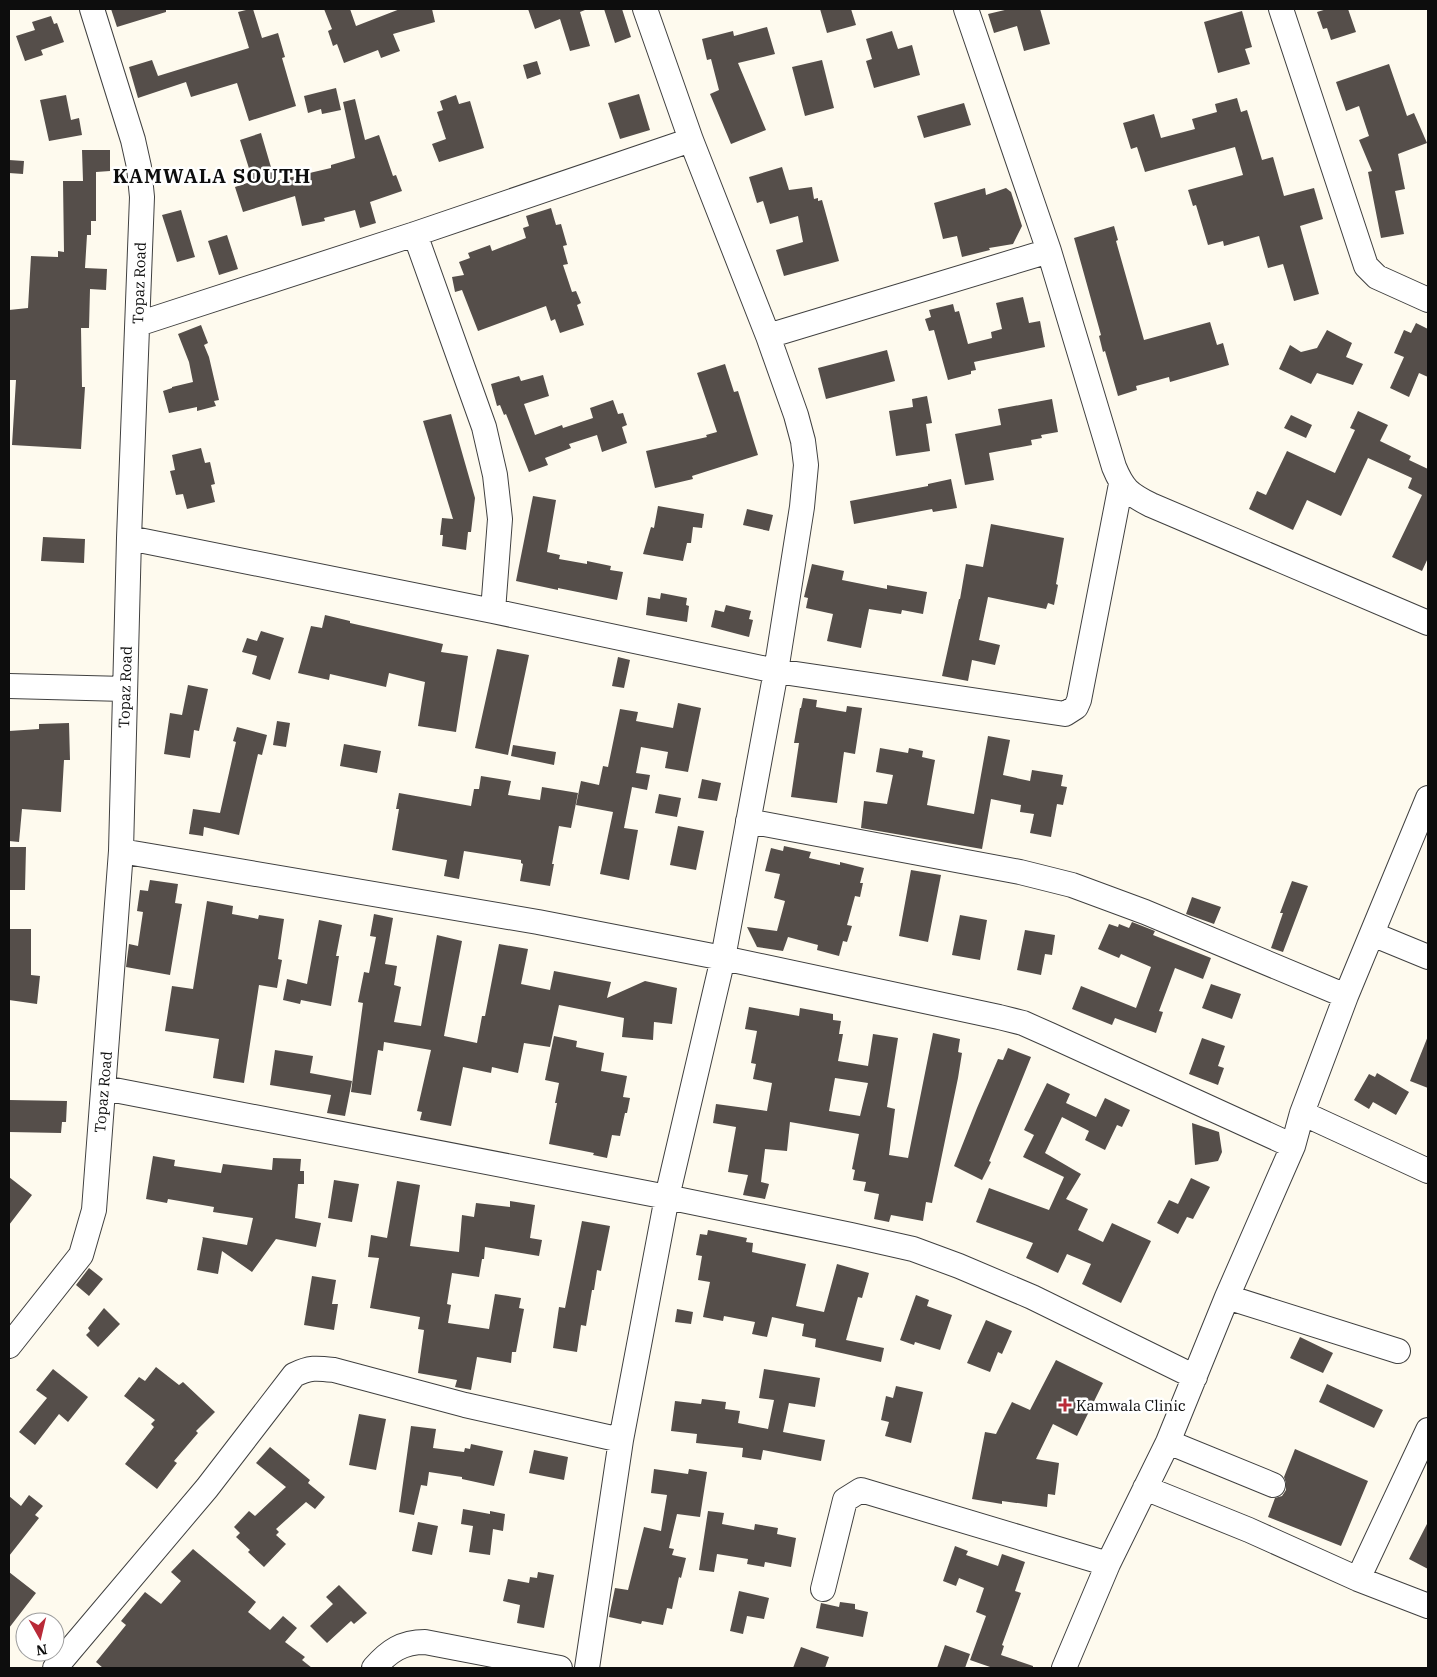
<svg xmlns="http://www.w3.org/2000/svg" width="1437" height="1677" font-family="'IBM Plex Serif',serif">
	<style>
		.building { fill: #554e4a; fill-rule: evenodd }
		.lines { fill: none; stroke-linecap: round; stroke-linejoin: round }
		.minor-casing { stroke: #404040; stroke-width: 26 }
		.minor { stroke: #fff; stroke-width: 24 }
		.poi-dot { fill: #b92a38; stroke: #fff; stroke-width: 2 }
		.labels { text-anchor: middle; dominant-baseline: central; stroke-width: 5; stroke-linejoin: round; paint-order: stroke }
		.street-label { font-size: 15px; fill: #0d0d0d; stroke: #fff }
		.poi-label { font-size: 15px; fill: #0d0d0d; stroke: #fff; text-anchor: start }
		.district-label { font-size: 20px; font-weight: bold; letter-spacing: 1px; fill: #0d0d0d; stroke: #fff }
	</style>
	<rect width="100%" height="100%" fill="#fefaee"/>
	<path class="building" d="M111 9H166V12L117 27Z
		M250 9H253L262 38 278 33 285 57 282 58 296 106 249 121 237 83 191 97 186 82 138 98 129 67 152 60 158 76 249 48 238 12Z
		M324 9H350L356 26 400 9H432L435 22 393 34 400 51 381 58 378 50 344 63 337 44 333 46 328 31 332 29Z
		M528 9H585V10L580 12 590 46 570 51 560 19 535 29Z
		M604 9H622L631 37 615 43Z
		M820 9H851L856 25 827 33Z
		M1009 9H1040L1050 44 1024 51 1017 26 994 33 988 14Z
		M1327 9H1348L1356 32 1331 40 1327 28 1323 29 1317 12Z
		M1242 11 1252 47 1245 49 1250 64 1218 73 1204 22Z
		M51 16 54 24 57 23 64 42 41 50 43 55 25 61 16 36 35 30 32 22Z
		M767 27 775 54 738 63 766 130 731 144 710 94 719 90 711 59 707 60 702 39 733 31 734 36Z
		M892 31 898 49 912 45 920 75 874 88 866 61 872 59 866 39Z
		M822 60 834 108 805 116 792 67Z
		M537 61 541 74 527 79 523 65Z
		M1389 64 1407 116 1414 113 1427 143 1398 154 1405 189 1395 191 1404 234 1381 238 1368 172 1372 171 1359 140 1369 136 1359 106 1346 111 1336 82Z
		M336 88 341 110 322 114 321 109 308 113 304 96Z
		M639 94 650 130 620 139 608 103Z
		M66 95 71 120 79 118 82 135 49 141 40 100Z
		M456 95 459 104 470 101 484 148 439 162 432 144 446 139 437 112 443 110 440 101Z
		M1237 98 1241 112 1247 110 1262 160 1273 157 1284 196 1314 188 1323 219 1300 226 1319 294 1294 301 1283 264 1268 268 1259 236 1224 246 1223 241 1208 245 1196 205 1193 206 1188 190 1243 175 1235 147 1145 172 1137 147 1131 149 1123 123 1154 114 1161 138 1195 129 1192 119 1217 112 1215 104Z
		M355 99 365 140 379 135 393 176 396 175 402 191 370 202 376 223 360 228 355 210 324 218 325 221 302 226 295 196 243 212 235 187 253 181 240 140 261 133 275 181 331 168V165L355 158 343 102Z
		M964 103 971 125 924 138 917 116Z
		M82 150H110V171L96 172V221H91V235H87L85 268 107 269 106 290 90 289 89 328H81L82 387H85L81 449 12 445 16 380H9V310L28 308 31 256 58 257V251L64 252 63 181H83Z
		M9 160 24 161 23 174 9 173Z
		M782 167 789 190 812 187 814 199 818 198V201L822 200 839 261 784 276 776 250 803 242 798 216 770 224 763 201 757 203 749 177Z
		M985 188 986 195 1006 188 1011 192 1022 226 1013 244 989 248 990 250 962 257 957 236 943 239 934 203Z
		M551 208 556 225 561 224 567 245 563 246 568 264 563 265 572 292 576 291 581 303 577 305 584 325 560 333 555 319 551 321 546 306 478 331 462 290 455 292 452 277 464 275 459 262 470 258 468 253 490 245 492 251 526 238 523 228 529 226 526 216Z
		M181 210 195 257 177 262 162 215Z
		M1114 226 1118 240 1116 241 1144 340 1210 322 1217 345 1223 343 1229 365 1170 382 1169 377 1136 386 1137 390 1118 396 1105 351 1103 352 1099 336 1101 335 1074 238Z
		M227 235 238 269 219 275 208 241Z
		M1023 297 1029 323 1040 321 1045 347 974 362 976 370 971 371V374L948 380 934 330 929 331 925 319 931 317 929 310 953 304 955 312 959 311 968 344 992 338 991 332 1002 329 996 303Z
		M1416 323 1428 329V377L1419 373 1409 397 1390 388 1404 357 1394 353 1404 330 1411 333Z
		M201 325 208 343 204 345 209 357 219 400 214 401 216 406 197 411V407L169 413 163 391 172 388V387L193 382 189 362 178 334Z
		M1327 330 1352 343 1346 357 1363 364 1353 385 1317 373 1311 384 1279 369 1290 345 1301 352 1317 348Z
		M887 350 895 381 826 399 818 368Z
		M725 364 734 392 738 391 758 455 692 476 693 479 655 488 646 451 707 437 706 435 717 432 697 373Z
		M543 375 549 396 524 404 535 435 562 425 563 428 593 418 590 408 613 400 618 414 623 413 627 425 622 427 627 443 602 452 597 435 569 444 571 448 545 458 548 465 529 472 506 414 504 415 500 405 497 406 491 384 519 376 521 381Z
		M927 396 932 423 926 424 930 451 896 456 889 411 913 407 912 399Z
		M1052 399 1058 432 1041 435 1042 438 1031 440 1032 445 989 453 994 480 965 485 955 434 1001 425 998 409Z
		M1358 411 1388 425 1380 441 1411 456 1409 460 1428 469V558L1422 571 1392 557 1422 495 1408 488 1412 478 1368 458 1341 516 1307 500 1293 530 1249 509 1257 491 1266 495 1287 451 1335 473 1355 430 1350 428Z
		M451 414 475 498 471 532H468L466 550 442 546 443 535H440L442 518 453 519 423 421Z
		M1291 415 1312 425 1306 438 1284 428Z
		M201 448 205 463 210 462 215 484 211 485 215 502 187 509 183 494 176 495 170 471 175 470 172 455Z
		M951 479 957 508 933 512 932 509 854 524 850 501 928 486V484Z
		M533 496 556 500 547 552 560 555 559 559 587 564V561L611 566 610 570 623 572 617 600 558 588V590L516 581Z
		M658 506 704 514 702 528 693 527 691 543H687L683 561 643 554 651 527 654 528Z
		M747 509 773 515 769 531 743 525Z
		M991 524 1064 538 1056 584 1058 585 1054 605 1048 603 1046 609 988 597 979 640 1000 645 995 665 972 660 968 681 942 676 959 599H960L966 564 983 567Z
		M43 537 85 539 84 563 41 561Z
		M812 564 844 571 842 580 887 589V585L927 592 923 614 902 610 901 614 869 609 861 648 827 641 833 614 806 608 808 598 804 597Z
		M661 593 687 598 686 605 689 606 687 622 646 615 648 597 660 599Z
		M726 605 751 611 749 619 753 620 749 637 711 627 715 610 724 612Z
		M325 615 350 621V623L443 644 441 652 468 656 456 732 418 726 425 682 389 673 386 687 330 674 329 680 298 673 311 626 322 628Z
		M261 631 284 638 270 680 252 674 257 656 242 652 247 638 257 641Z
		M497 649 529 655 508 755 475 748Z
		M618 657 630 660 624 688 612 686Z
		M188 685 208 689 199 731 194 730 190 758 164 754 170 713 182 715Z
		M803 698 817 700 816 707 846 712 847 706 862 708 855 754 844 752 837 803 791 797 799 743H794L800 708H801Z
		M678 703 701 708 688 772 665 768 668 752 641 747 636 773 650 775 647 790 632 787 624 828 638 830 629 880 600 874 613 812 576 805 581 781 599 785 603 766 608 767 620 709 638 712 636 721 673 728Z
		M277 721 290 723 286 747 273 745Z
		M69 723 70 760H64L61 812 22 809 19 842 9 841V731L39 729V724Z
		M237 727 267 735 262 755 258 754 239 835 204 827 203 836 189 834 193 809 220 813 236 742 233 741Z
		M988 736 1010 740 1003 775 1030 781 1032 770 1063 775 1061 786 1067 787 1063 805 1057 804 1051 837 1030 833 1034 814 1020 812 1021 805 991 799 982 849 861 828 864 801 887 804 893 775 876 772 880 748 908 753 909 748 923 751 922 757 935 760 927 805 974 814Z
		M344 744 381 751 377 773 340 766Z
		M513 745 556 752 554 765 511 756Z
		M481 776 511 781 508 795 540 800 542 787 578 793 571 828 559 826 552 864H554L550 886 520 881 523 864 521 863V860L464 851 459 879 444 876 447 860 392 850 399 809H396L399 793 471 806 474 789H479Z
		M702 779 721 783 717 801 698 798Z
		M659 794 681 798 677 817 655 813Z
		M678 826 704 831 696 870 670 865Z
		M784 846 811 852 809 858 840 865V862L864 868 860 883H863L860 897 855 896 847 925 852 926 847 942 843 941 839 956 817 950 818 945 788 937 783 951 757 947 747 927 777 931 785 901 774 898 780 874 765 871 771 848 783 851Z
		M9 847H26L25 890H9Z
		M911 870 941 875 928 942 899 936Z
		M150 880 178 884 175 903 182 904 170 975 126 967 129 944 138 946 143 912 137 911 140 890 148 891Z
		M1292 881 1308 886 1283 952 1271 948 1283 913H1280Z
		M1192 897 1221 907 1214 924 1186 914Z
		M207 901 233 906 232 914 258 919 259 915 284 919 278 959 282 960 277 988 259 985 244 1083 213 1078 219 1039 165 1031 172 986 193 989Z
		M374 914 393 918 385 964 397 966 394 985 401 987 394 1022 421 1026 437 935 462 941 444 1036 477 1043 482 1016H485L499 944 528 949 521 984 550 990 554 971 611 982 607 998 645 981 677 988 672 1024 654 1022 653 1040 622 1037 624 1018 559 1005 550 1047 524 1043 518 1073 492 1067 491 1073 463 1067 451 1126 420 1120 422 1112 417 1111 431 1050 384 1042 383 1051 378 1050 371 1095 351 1092 363 1003 358 1002 364 972 369 973 376 937 370 936Z
		M960 915 987 920 980 960 952 955Z
		M319 920 342 925 336 956H339L331 1006 301 1000 300 1004 283 1000 287 979 307 984Z
		M1132 922 1155 931 1153 935 1211 958 1203 979 1175 968 1159 1011 1163 1012 1156 1033 1115 1018 1112 1025 1072 1009 1081 986 1136 1008 1151 967 1121 954 1119 958 1098 949 1109 924 1118 927 1119 924 1129 928Z
		M9 929H31V975L40 976 37 1004 9 1000Z
		M1025 930 1055 935 1052 955 1045 954 1041 975 1017 970Z
		M1211 984 1241 994 1232 1019 1202 1008Z
		M749 1007 799 1016 800 1008 833 1014V1020L841 1021 839 1034H843L838 1061 868 1066 873 1034 898 1038 887 1107 895 1109 889 1155 908 1158 933 1033 960 1039 958 1052 962 1053 958 1078 932 1203 926 1202 923 1221 891 1215 889 1222 874 1219 879 1194 864 1191 866 1182 853 1180 855 1170 852 1169 859 1134 790 1122 787 1151 765 1149 761 1182 769 1184 765 1199 743 1195 748 1175 728 1172 736 1127 713 1123 716 1104 767 1111 772 1083 753 1079 756 1064 751 1063 757 1031 745 1029ZM835 1078 868 1083 860 1116 829 1111Z
		M554 1036 577 1041 576 1047 604 1053 601 1071 627 1076 623 1097 630 1098 627 1113H625L620 1136 612 1135 607 1158 593 1155 594 1153 549 1144 557 1103H555L559 1083 545 1080Z
		M1428 1036V1088L1410 1081Z
		M1202 1038 1225 1046 1218 1066 1224 1068 1218 1085 1189 1074Z
		M1008 1048 1031 1057 994 1149 989 1161 991 1162 982 1180 954 1166 977 1108 998 1059 1003 1060Z
		M275 1050 313 1056 310 1073 352 1081 345 1116 327 1113 331 1095 270 1085Z
		M1377 1073 1409 1092 1396 1115 1373 1102 1369 1109 1354 1100 1369 1074 1375 1077Z
		M1047 1083 1070 1094 1066 1103 1096 1117 1105 1098 1130 1110 1122 1127 1117 1125 1105 1150 1085 1140 1089 1131 1062 1117 1045 1153 1081 1174 1066 1199 1088 1209 1078 1230 1103 1242 1112 1223 1151 1241 1121 1303 1082 1284 1091 1264 1067 1254 1058 1273 1026 1258 1033 1243 976 1222 989 1188 1049 1210 1064 1177 1023 1157 1034 1135 1024 1130Z
		M9 1100 67 1101 66 1122H62L61 1133 9 1132Z
		M1192 1123 1219 1132 1222 1152 1218 1161 1195 1165Z
		M153 1156 175 1160 174 1166 221 1173 223 1164 272 1170 273 1158 301 1159 300 1171H304V1184H298L295 1218 321 1223 316 1247 276 1239 252 1272 222 1251 218 1274 197 1270 203 1238 202 1237 247 1245 253 1218 213 1212 214 1207 168 1199 167 1203 146 1199Z
		M9 1177 32 1195 9 1225Z
		M1191 1178 1210 1187 1193 1219 1187 1217 1178 1234 1157 1223 1169 1200 1178 1204Z
		M334 1180 359 1184 352 1222 328 1218Z
		M397 1181 420 1185 410 1246 459 1252 462 1215 474 1217 476 1203 510 1207V1201L535 1205 530 1238 542 1240 539 1256 485 1247 484 1259H482L479 1277 452 1273 447 1304 451 1305 448 1323 489 1329 495 1294 521 1298 519 1308 524 1309 516 1352H512L511 1363 477 1357 471 1390 455 1387 457 1380 418 1373 424 1330 418 1329 420 1317 370 1308 379 1258 368 1257 371 1235 387 1238Z
		M582 1221 610 1226 601 1271 597 1270 594 1290H592L586 1326 581 1325 577 1352 553 1348 559 1307 565 1308Z
		M708 1230 747 1238 746 1242 753 1243 752 1252 806 1264 796 1306 824 1312 837 1264 869 1273 862 1298 858 1297 846 1340 884 1348 881 1362 815 1347 816 1339 802 1336 804 1324 772 1317 767 1337 752 1334 755 1322 724 1316 723 1321 703 1317 710 1282 698 1280 702 1256 696 1255 700 1234 707 1235Z
		M89 1268 103 1279 89 1296 76 1285Z
		M312 1276 336 1280 332 1304H338L334 1330 304 1325Z
		M916 1295 929 1300 927 1306 952 1315 940 1350 915 1342 914 1345 900 1340Z
		M104 1308 120 1324 98 1347 86 1335 90 1331 88 1328Z
		M677 1309 693 1312 691 1324 675 1322Z
		M986 1320 1012 1331 1002 1354 998 1352 990 1372 967 1363Z
		M1300 1337 1333 1353 1323 1373 1290 1358Z
		M1056 1360 1103 1383 1077 1436 1053 1424 1036 1459 1059 1463 1055 1495 1048 1494 1047 1507 1002 1501V1504L972 1499 985 1432 996 1434 1012 1402 1030 1410Z
		M156 1367 179 1385 183 1382 215 1412 196 1431 198 1433 174 1461 177 1463 157 1489 125 1464 154 1427 151 1424 155 1420 124 1396 139 1377 145 1381Z
		M53 1369 88 1397 68 1422 59 1414 35 1445 19 1432 47 1398 36 1390Z
		M764 1369 820 1378 815 1407 789 1403 783 1432 825 1440 821 1461 763 1450 761 1460 742 1457 743 1448 696 1443 697 1434 671 1431 675 1401 701 1404 702 1399 726 1402 725 1409 740 1411 738 1423 768 1429 774 1400 759 1398Z
		M1327 1384 1383 1410 1374 1428 1319 1402Z
		M896 1386 923 1392 911 1443 885 1436 889 1422 881 1420 886 1396 893 1398Z
		M359 1414 386 1419 376 1470 349 1465Z
		M411 1426 436 1429 433 1448 464 1452 465 1448 470 1449 471 1444 503 1451 494 1486 462 1479V1477L429 1472 427 1486 421 1485 414 1515 399 1512Z
		M270 1447 310 1480 308 1483 325 1497 315 1509 306 1502 276 1529 279 1532 276 1535 286 1544 264 1567 248 1552 250 1550 236 1537 240 1533 234 1527 249 1511 255 1516 286 1487 256 1463Z
		M1295 1449 1368 1481 1341 1546 1268 1517 1275 1498 1282 1496 1286 1490V1483L1284 1477Z
		M534 1450 568 1457 564 1480 529 1473Z
		M654 1469 688 1474 689 1469 707 1472 700 1517 677 1514 669 1548 674 1549 672 1555 686 1558 681 1578 679 1577 672 1609 667 1608 663 1625 642 1621 641 1624 609 1617 615 1588 628 1590 644 1527 661 1531 667 1495 651 1493Z
		M29 1495 43 1506 35 1515 39 1518 9 1556V1496L21 1506Z
		M463 1509 490 1514V1511L505 1514 503 1531 493 1529 490 1555 469 1552 473 1526 461 1524Z
		M708 1511 724 1513 722 1524 754 1530 755 1524 778 1528 777 1534 796 1538 791 1567 765 1562 764 1567 747 1564 748 1559 717 1554 714 1572 699 1570Z
		M418 1522 438 1526 432 1555 412 1551Z
		M1428 1522V1569L1409 1559Z
		M955 1546 968 1551 966 1555 998 1566 1002 1554 1025 1562 1015 1591 1021 1593 1002 1645 1004 1646 1001 1655 1033 1666V1668H993L970 1660 986 1616 976 1612 984 1588 959 1578 956 1586 943 1581Z
		M193 1549 256 1602 248 1612 270 1630 283 1616 297 1628 285 1642 305 1657 302 1660 312 1668H103L96 1662 126 1625 121 1621 145 1592 161 1604 181 1581 171 1572Z
		M9 1572 36 1593 9 1628Z
		M538 1572 554 1575 544 1628 517 1623 520 1605 503 1601 508 1579 529 1583 530 1577 537 1578Z
		M339 1585 367 1613 354 1624 351 1621 327 1643 310 1626 333 1604 326 1597Z
		M739 1591 769 1598 764 1619 747 1616 743 1634 730 1631Z
		M840 1602 855 1604V1609L868 1612 863 1637 816 1628 821 1603 839 1607Z
		M945 1645 970 1654 965 1668H937Z
		M801 1647 829 1657 825 1668H793Z"/>
	<g class="lines">
		<g class="minor-casing">
			<path id="minor" d="M966 9 1049 251 1114 467C1123 489 1129 494 1151 505L1428 623
				M1281 9 1366 266 1377 277 1428 300
				M415 234 484 427 495 475 500 519 493 611
				M138 324 415 234 691 140
				M768 336 1049 251
				M129 538 493 611 776 671 1065 714 1076 707 1079 700 1121 484
				M9 686 125 689
				M748 821 1020 872 1072 885 1145 912 1346 996
				M121 851 538 922 723 958 999 1017 1023 1023 1050 1035 1293 1146
				M1372 934 1428 957
				M104 1088 667 1197 851 1235 913 1249 959 1266 1032 1297 1195 1377
				M1302 1113 1428 1171
				M1227 1297 1398 1351
				M9 1346 81 1255 94 1210 121 851 129 538 142 197 139 167 133 140 92 9
				M1168 1442 1273 1485
				M1145 1488 1249 1530 1358 1579 1428 1606
				M1358 1579 1428 1430
				M823 1589 845 1500 861 1490 1108 1564
				M55 1668 207 1488 294 1375C310 1367 317 1368 334 1370L465 1405 621 1440
				M374 1668C389 1651 402 1642 425 1642L560 1668
				M587 1668 621 1440 667 1197 723 958 776 671 802 507 806 465 803 441 796 415 768 336 691 140 645 9
				M1064 1668 1108 1564 1168 1442 1227 1297 1293 1146 1302 1113 1346 996 1428 798"/>
		</g>
		<use href="#minor" class="minor"/>
	</g>
	<path class="poi-dot" d="M1062.5 1397.5h5v5h5v5h-5v5h-5v-5h-5v-5h5z"/>
	<g class="labels">
		<g class="street-label">
			<text transform="translate(139 283) rotate(-88)">Topaz Road</text>
			<text transform="translate(125 687) rotate(-88)">Topaz Road</text>
			<text transform="translate(103 1092) rotate(-85)">Topaz Road</text>
		</g>
		<g class="poi-label">
			<text x="1076" y="1405">Kamwala Clinic</text>
		</g>
		<g class="district-label">
			<text x="212" y="175">KAMWALA SOUTH</text>
		</g>
	</g>
	<rect width="1437" height="1677" fill="none" stroke="#0d0d0d" stroke-width="20"/>
	<g transform="translate(40 1637) rotate(172)"><circle r="24" fill="#ffffff" stroke="#9e9e9e"/>
	<path d="M0-4L9 19L0 12L-9 19Z" fill="#b92a38"/>
	<text y="-8" font-size="14" font-weight="bold" text-anchor="middle" fill="#0d0d0d">N</text>
	</g>
</svg>
